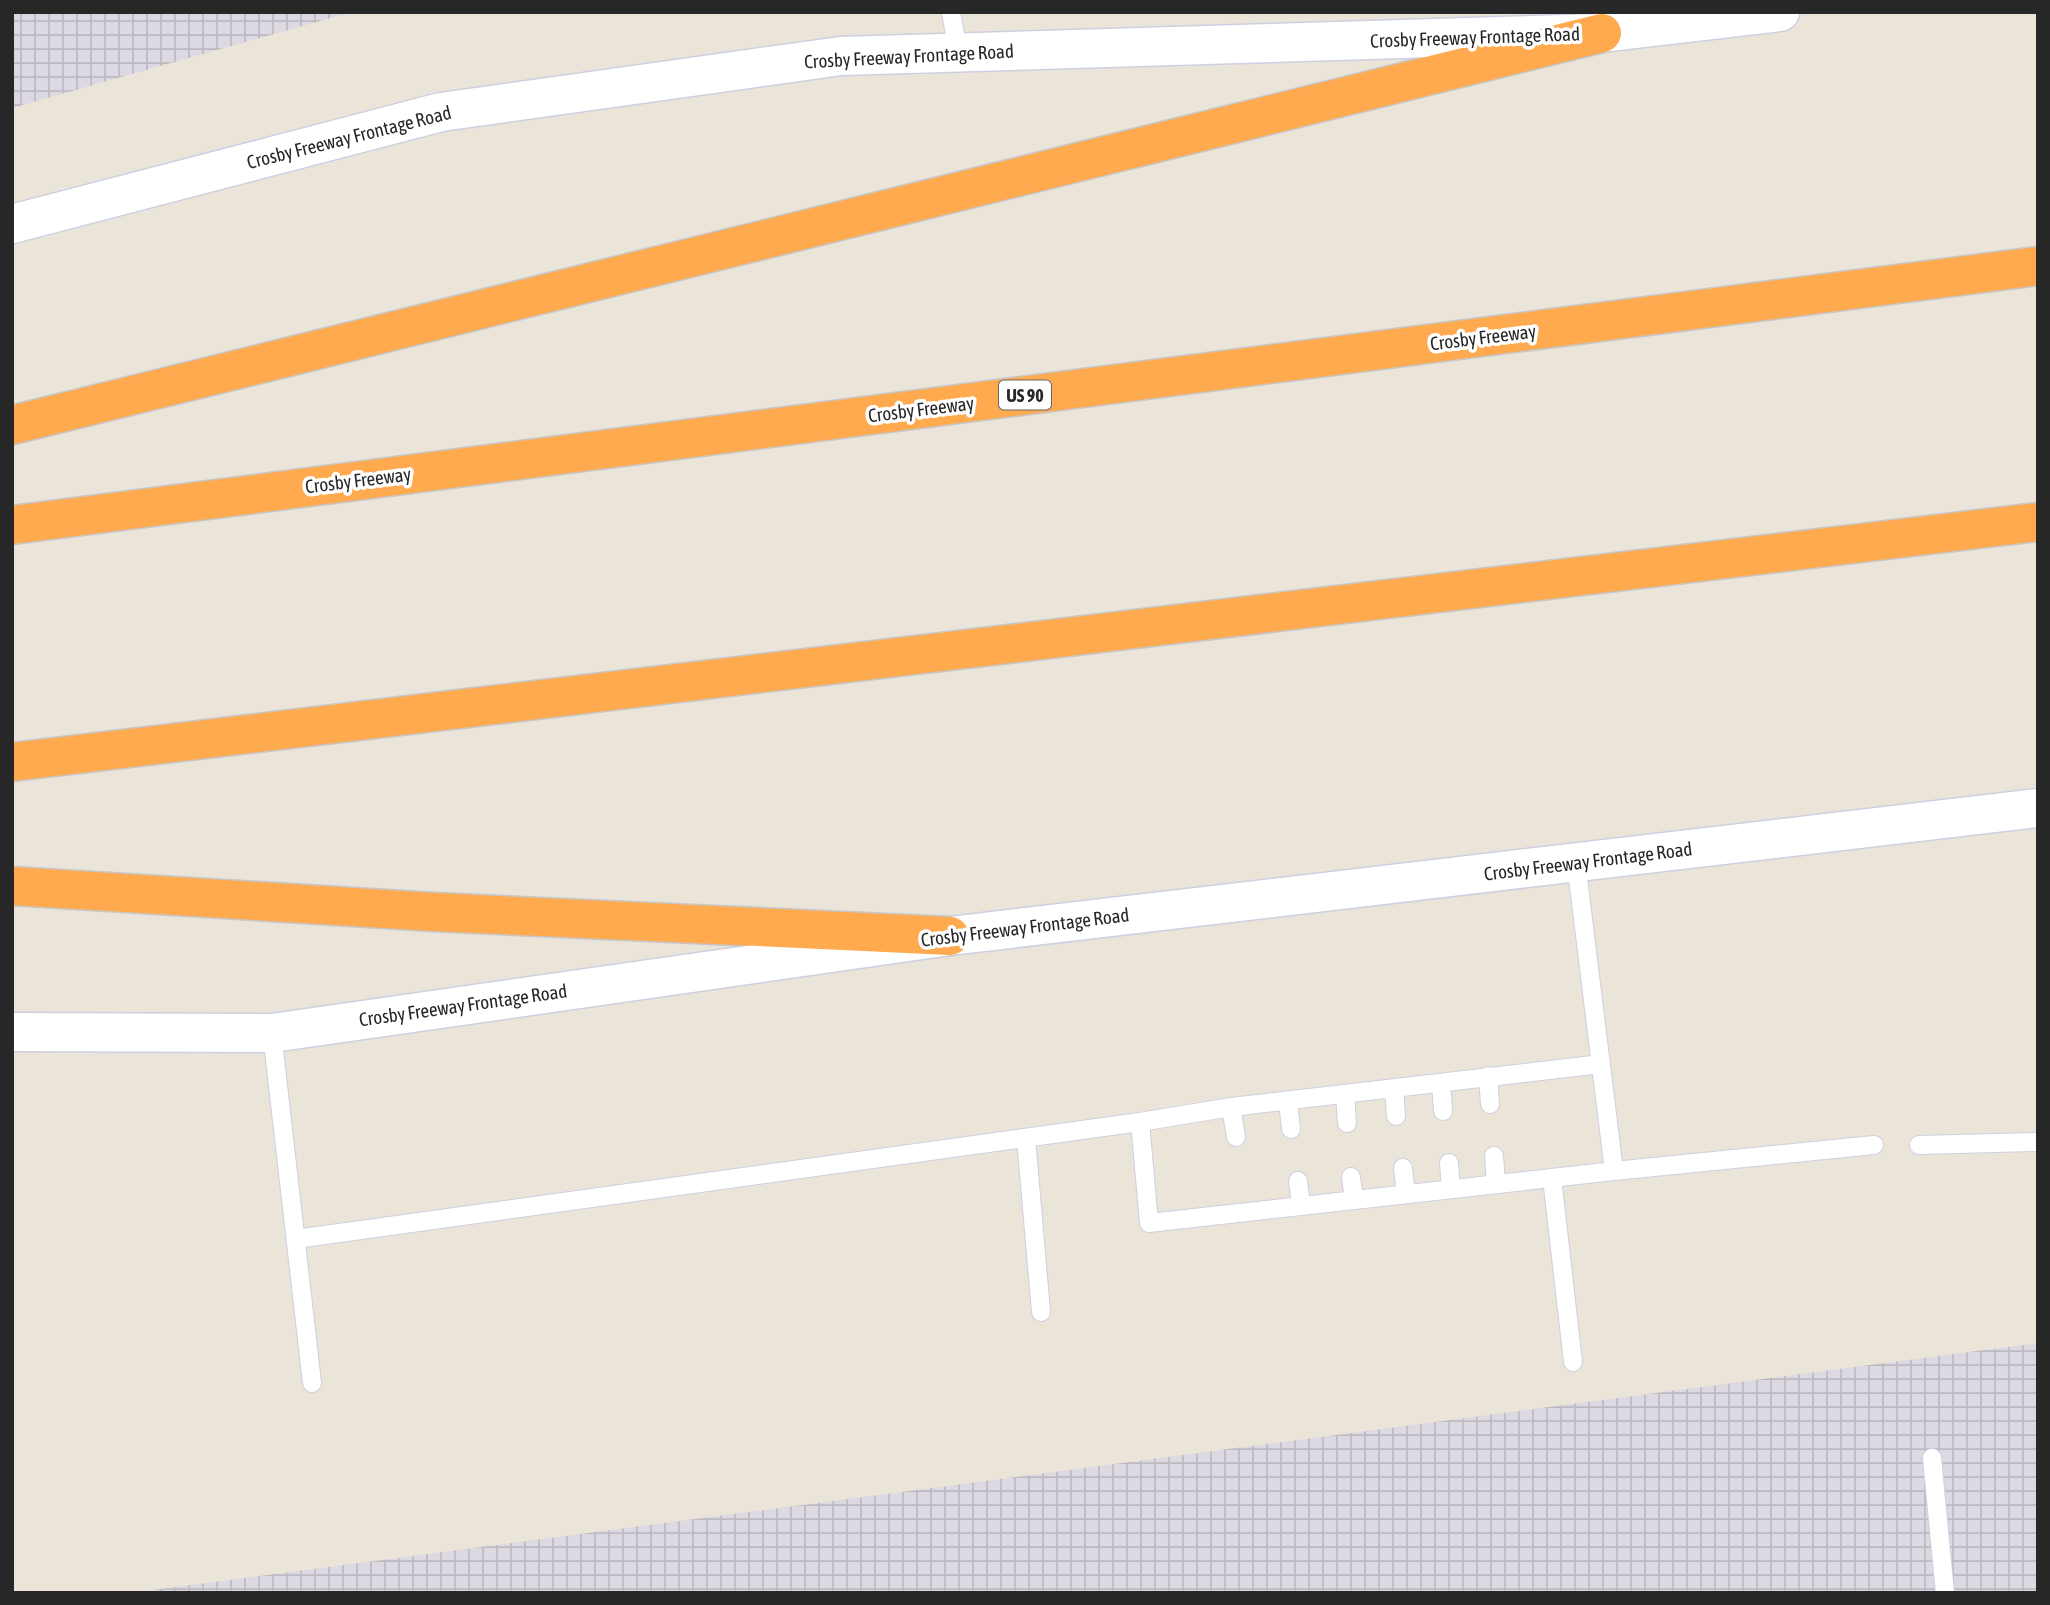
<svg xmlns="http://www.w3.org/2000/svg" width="2050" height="1605" font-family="'Asap Condensed',sans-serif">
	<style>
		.industrial { fill: url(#industrial-grid) }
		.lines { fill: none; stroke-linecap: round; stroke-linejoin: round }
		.lane-casing { stroke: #cdd0e1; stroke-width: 20 }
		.secondary-casing { stroke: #cdd0e1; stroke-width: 41 }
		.highway-casing { stroke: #c7c7c7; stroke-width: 41 }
		.lane { stroke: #fff; stroke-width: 18 }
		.secondary { stroke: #fff; stroke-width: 38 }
		.highway { stroke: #ffaa4f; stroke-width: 38 }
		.labels { text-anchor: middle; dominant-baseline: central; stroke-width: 7; stroke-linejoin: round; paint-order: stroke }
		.shield { fill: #fff; stroke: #686868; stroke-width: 2 }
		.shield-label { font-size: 18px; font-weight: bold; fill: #272727 }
		.street-label { font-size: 19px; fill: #272727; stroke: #fff }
	</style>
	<defs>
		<pattern id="industrial-grid" width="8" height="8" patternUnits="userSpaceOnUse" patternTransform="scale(1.75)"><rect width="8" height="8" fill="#ddd9e2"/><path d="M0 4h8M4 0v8" fill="none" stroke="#bebac2"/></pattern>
	</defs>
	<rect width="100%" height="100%" fill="#ebe4d8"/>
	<path class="industrial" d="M12 12H352L12 108Z
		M2038 1343V1593H130Z"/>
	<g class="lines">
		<g class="lane-casing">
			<path id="lane" d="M951 12 958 52
				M272 1033 312 1383
				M1488 1076 1490 1104
				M1441 1083 1443 1111
				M1394 1088 1396 1116
				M1345 1094 1347 1123
				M1288 1101 1291 1129
				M1231 1107 1236 1137
				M1140 1122 1231 1107 1601 1064
				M1026 1138 1041 1312
				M1919 1145 2038 1142
				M1494 1156 1496 1184
				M1449 1163 1451 1189
				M1403 1168 1406 1194
				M1614 1171 1874 1145
				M1351 1177 1354 1199
				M1552 1178 1573 1362
				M1298 1181 1301 1205
				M296 1239 1140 1122 1149 1223 1614 1171 1576 862
				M1932 1458 1945 1593"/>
		</g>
		<g class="secondary-casing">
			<path id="secondary" d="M12 224 441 112 841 56 1602 33 1780 12
				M12 1032 272 1033 950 936 2038 808"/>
		</g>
		<g class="highway-casing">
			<path id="highway" d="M12 425 1602 33
				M12 525 2038 266
				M12 762 2038 522
				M12 886 434 912 950 936"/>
		</g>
		<use href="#lane" class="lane"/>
		<use href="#secondary" class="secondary"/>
		<use href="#highway" class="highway"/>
	</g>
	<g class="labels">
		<rect class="shield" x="999" y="380.5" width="52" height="29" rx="5"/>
		<g class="shield-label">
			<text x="1025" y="395">US 90</text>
		</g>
		<g class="street-label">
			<text transform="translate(1475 37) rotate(-2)">Crosby Freeway Frontage Road</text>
			<text transform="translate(909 56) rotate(-3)">Crosby Freeway Frontage Road</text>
			<text transform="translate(349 137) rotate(-14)">Crosby Freeway Frontage Road</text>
			<text transform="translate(1483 337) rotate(-7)">Crosby Freeway</text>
			<text transform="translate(921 409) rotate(-7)">Crosby Freeway</text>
			<text transform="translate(358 480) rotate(-7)">Crosby Freeway</text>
			<text transform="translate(1588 861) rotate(-7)">Crosby Freeway Frontage Road</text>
			<text transform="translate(1025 927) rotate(-7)">Crosby Freeway Frontage Road</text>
			<text transform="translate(463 1005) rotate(-8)">Crosby Freeway Frontage Road</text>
		</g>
	</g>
	<rect width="2050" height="1605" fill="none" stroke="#272727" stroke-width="28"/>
</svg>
